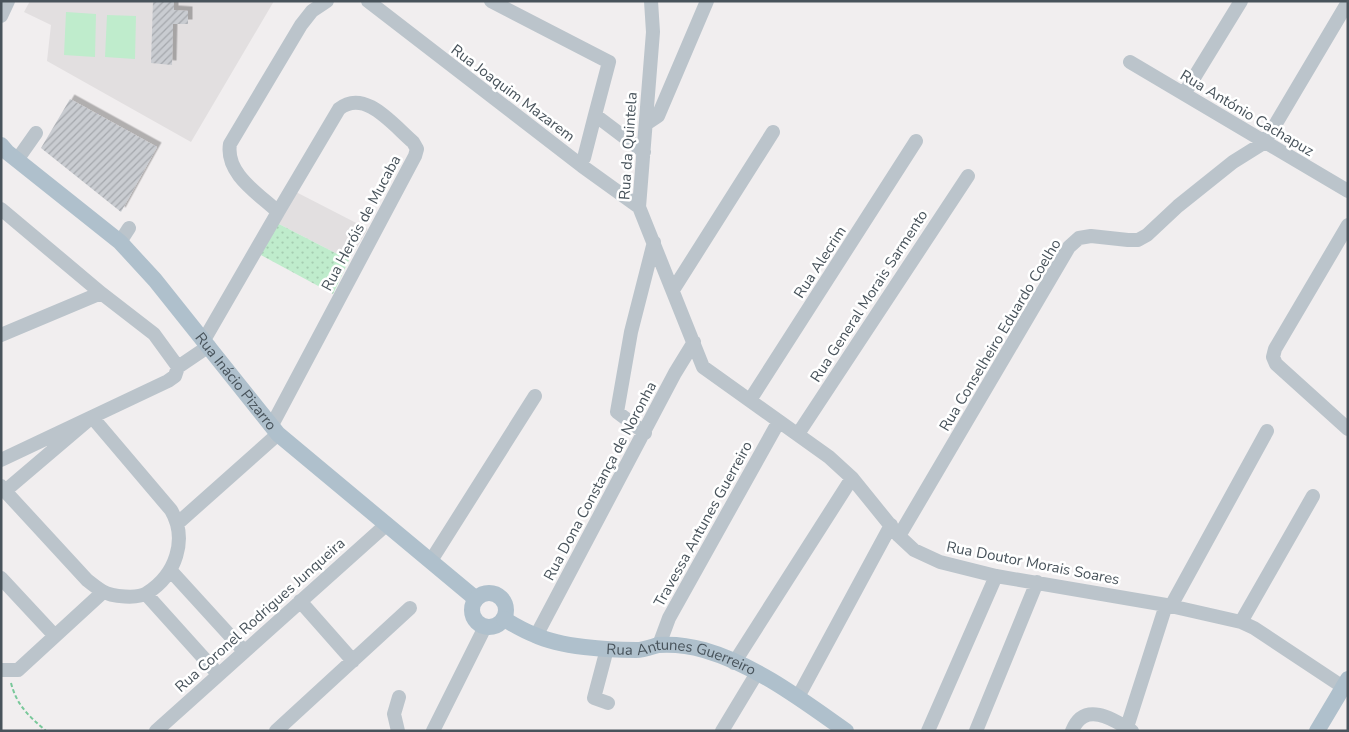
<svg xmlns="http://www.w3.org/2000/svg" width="1349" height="732" font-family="'Nunito Sans',sans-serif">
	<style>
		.education { fill: #e2dfe0 }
		.park { fill: url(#park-dots) }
		.pitch { fill: #bfeccc }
		.building { fill: url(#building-hatch); filter: url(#shadow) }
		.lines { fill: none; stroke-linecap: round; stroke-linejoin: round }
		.path { stroke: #79c89a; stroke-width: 2; stroke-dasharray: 4 2.5; stroke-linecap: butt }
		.minor { stroke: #bbc4cb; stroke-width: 14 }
		.major { stroke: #afc0cc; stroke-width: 16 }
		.labels { text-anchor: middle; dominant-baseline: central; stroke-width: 5; stroke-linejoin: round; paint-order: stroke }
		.street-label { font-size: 15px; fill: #48535b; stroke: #fff }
	</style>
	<defs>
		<pattern id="park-dots" width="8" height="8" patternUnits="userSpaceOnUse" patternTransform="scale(1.25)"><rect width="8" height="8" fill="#bfeccc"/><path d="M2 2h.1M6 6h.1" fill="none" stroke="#a6ccb1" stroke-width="1.8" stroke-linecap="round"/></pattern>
		<pattern id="building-hatch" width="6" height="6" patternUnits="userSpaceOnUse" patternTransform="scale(1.25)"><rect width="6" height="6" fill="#c9ccd1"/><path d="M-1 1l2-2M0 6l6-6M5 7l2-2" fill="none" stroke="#a5a8ad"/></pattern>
		<filter id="shadow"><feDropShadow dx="4.5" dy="-4.5" stdDeviation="0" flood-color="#0004"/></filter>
	</defs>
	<rect width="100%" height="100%" fill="#f1eeef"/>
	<path class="education" d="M30 1H274L191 142 47 61 51 25 24 12Z
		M296 192 368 229 349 260 277 223Z"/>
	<path class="park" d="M277 223 349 260 333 294 259 254Z"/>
	<path class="pitch" d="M66 12 96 14 95 57 64 55Z
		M107 15 136 16 135 59 105 57Z"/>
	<path class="building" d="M153 1H174V10L188 11V24H173L172 65 151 63Z
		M70 99 157 147 121 212 41 148Z"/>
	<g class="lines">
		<path class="path" d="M11 683C17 706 29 716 46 731"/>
		<path class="minor" d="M368 1 582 166 639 207
			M491 1 609 62 595 115 644 152
			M651 1 653 32 639 207 703 367 829 457 852 478 899 536 914 550 940 562 996 576 1166 605 1241 622 1254 628 1343 687
			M1 16 8 1
			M1130 62 1348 191
			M1184 94 1241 1
			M646 124 658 116 707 1
			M584 158 595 115
			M17 160 36 133
			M1 209 101 293
			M1348 225 1275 349 1273 357 1276 364 1348 429
			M120 242 129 228
			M673 290 773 132
			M1 335 101 293 154 334 178 367
			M204 340 278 212C259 194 225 174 230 144L301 25 312 11 327 1
			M750 400 916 141
			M272 425 415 156 417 149 413 142C393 125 365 88 339 109L278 212
			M645 433 617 412 631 332 654 242
			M798 434 968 176
			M1 460 168 381 175 376 178 367 209 346
			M1 486 5 491 87 580C92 584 97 588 102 591 112 597 138 599 147 593 176 575 188 539 171 510L92 417 5 491
			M178 523 278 434
			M899 536 1069 247 1079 238 1091 236 1128 240H1138L1147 235 1178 206 1233 162 1265 142 1348 2
			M432 559 535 396
			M171 571 244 651
			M1 578 55 636
			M146 594 218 674
			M300 601 353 661
			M1171 606 1267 431
			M1241 622 1313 496
			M536 636 675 373 694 342
			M659 645 669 618 779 421
			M607 649 594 698 608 703
			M734 663 852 478
			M1 670H18L103 592
			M798 697 891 525
			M1127 727 1166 605
			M156 731 387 524
			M276 731 410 608
			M398 731 394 714 399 697
			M433 731 485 627
			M722 731 757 673
			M928 731 996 576
			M976 731 1037 582
			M1072 731C1084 701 1112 718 1132 731"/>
		<g class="major">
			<path id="s1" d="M1 145 7 152 120 242 155 280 278 434 476 599"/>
			<circle cx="489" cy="610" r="17"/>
			<path id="s2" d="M504 619C514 625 524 631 535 635 560 647 608 650 636 650 644 650 651 647 658 645 673 644 690 646 704 650 756 665 802 700 846 731"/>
			<path d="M1317 731 1348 679"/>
		</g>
	</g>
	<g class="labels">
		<g class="street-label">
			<text transform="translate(513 93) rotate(37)">Rua Joaquim Mazarem</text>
			<text transform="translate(1247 113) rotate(31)">Rua António Cachapuz</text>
			<text transform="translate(628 146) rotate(-86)">Rua da Quintela</text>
			<text transform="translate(361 223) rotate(-62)">Rua Heróis de Mucaba</text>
			<text transform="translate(820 262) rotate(-57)">Rua Alecrim</text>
			<text transform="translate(869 296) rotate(-57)">Rua General Morais Sarmento</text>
			<text transform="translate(1000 335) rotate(-59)">Rua Conselheiro Eduardo Coelho</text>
			<text stroke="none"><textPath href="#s1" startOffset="335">Rua Inácio Pizarro</textPath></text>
			<text transform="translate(600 481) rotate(-62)">Rua Dona Constança de Noronha</text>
			<text transform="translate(703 524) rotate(-61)">Travessa Antunes Guerreiro</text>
			<text transform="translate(1033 563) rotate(11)">Rua Doutor Morais Soares</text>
			<text transform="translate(260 615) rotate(-42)">Rua Coronel Rodrigues Junqueira</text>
			<text stroke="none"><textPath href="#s2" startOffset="185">Rua Antunes Guerreiro</textPath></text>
		</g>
	</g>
	<rect width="1349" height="732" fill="none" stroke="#48535b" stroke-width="5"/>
</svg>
